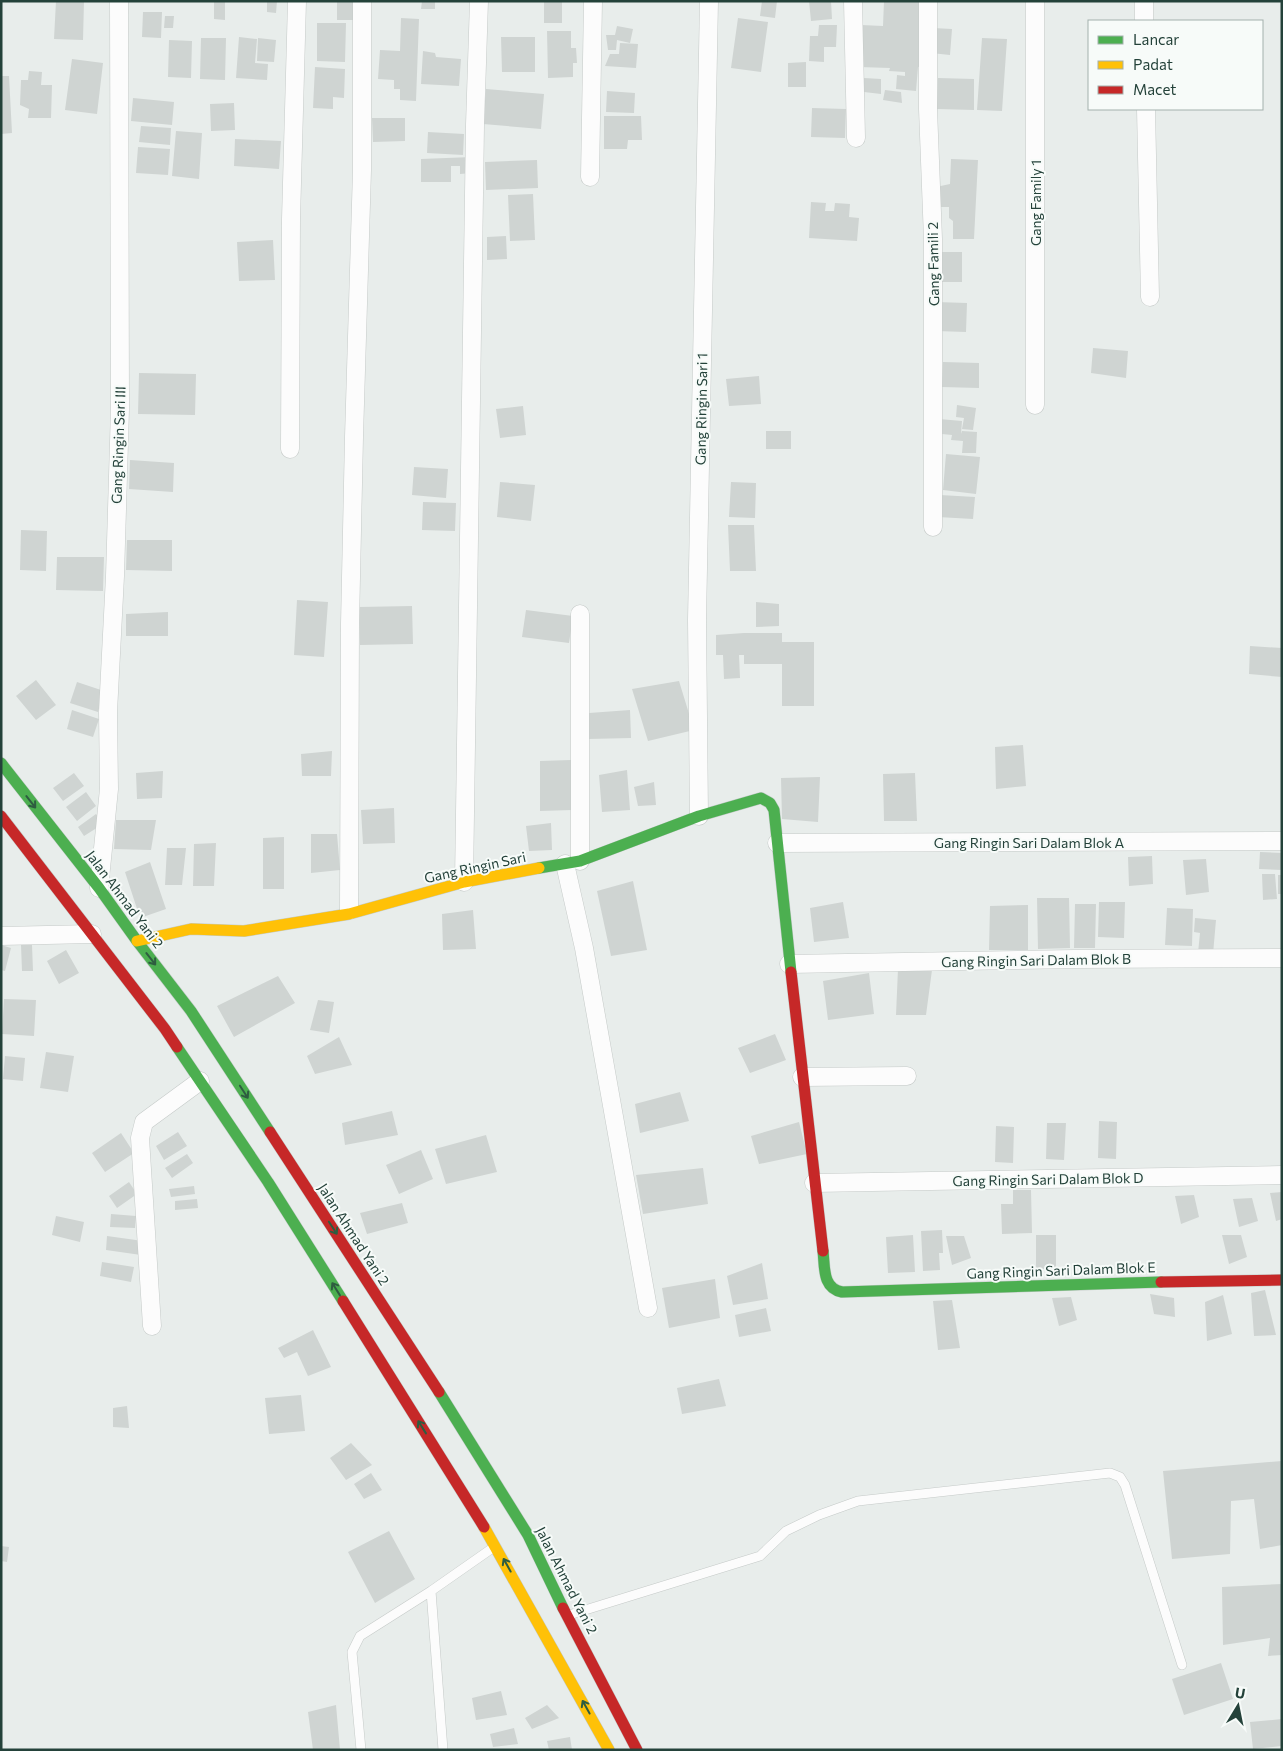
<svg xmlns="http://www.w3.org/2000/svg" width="1283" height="1751" font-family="Commissioner,sans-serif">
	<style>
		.building { fill: #cfd4d2 }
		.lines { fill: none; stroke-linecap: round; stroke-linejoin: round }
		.lane-casing { stroke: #c5cac8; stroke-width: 10 }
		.street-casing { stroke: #c5cac8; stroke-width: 19 }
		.fast-casing { stroke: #c3cbc8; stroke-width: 12 }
		.slow-casing { stroke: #c3cbc8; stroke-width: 12 }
		.jam-casing { stroke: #c3cbc8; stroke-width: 12 }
		.lane { stroke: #fcfcfc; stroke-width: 9 }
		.street { stroke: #fcfcfc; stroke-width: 18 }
		.fast { stroke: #4caf50; stroke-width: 11 }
		.slow { stroke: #ffc107; stroke-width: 11 }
		.jam { stroke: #c62828; stroke-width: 11 }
		.oneway { stroke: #2e5d40 }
		.labels { text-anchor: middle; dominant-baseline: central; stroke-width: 4; stroke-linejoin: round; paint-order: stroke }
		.street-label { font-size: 14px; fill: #24423a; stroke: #f7fbf9 }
	</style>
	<rect width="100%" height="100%" fill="#e8edeb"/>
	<path class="building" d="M56 1H84L83 40 54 39Z
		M267 1H277L276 13 267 12Z
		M337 1H357V20H337Z
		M422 1H435V9H421Z
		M544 1H562V23H544Z
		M762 1H777L775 18 760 16Z
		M809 1H831L832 19 811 21Z
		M884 1H925L923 66 918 67 916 91 896 89 897 75 905 76V72L889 71 890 68 859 67 861 25 883 26Z
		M214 2H225V20L214 19Z
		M143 12H162L161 38 142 37Z
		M165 16H174L173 28H164Z
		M401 18 419 19 416 101 400 100V89H394V80L378 79 380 50 400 51Z
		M738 18 768 22 761 72 731 68Z
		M317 23H346L345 62 317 61Z
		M819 25H837L836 47H824V62L809 61 810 36H818Z
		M617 26 633 29 630 43 617 40 616 50H608L606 35H615Z
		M933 28 952 29 950 55 931 53Z
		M547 31H571V48H576L577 63H573V77L548 78Z
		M239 37 257 39 255 63 268 64 267 80 236 78Z
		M501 37H535V72H502Z
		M201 38H226L225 80 200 79Z
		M258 38 276 40 274 62 257 61Z
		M982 38 1007 39 1002 111 977 110Z
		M169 40 192 41 191 78 168 77Z
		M620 43 638 44 636 68 605 66 610 54H619Z
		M423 51 435 53 436 57 461 59 459 86 421 84Z
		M72 59 103 63 97 114 65 110Z
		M806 62V87H788V63Z
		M315 67 345 69 344 98 333 97V109L313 108Z
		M29 71 42 72 41 85H52L51 118H28L29 109 20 105 21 80H28Z
		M1 76H9L12 133 1 134Z
		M864 78 881 79V94L864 92Z
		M938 78 974 79V110L937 109Z
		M486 89 544 94 541 129 483 124Z
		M885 90 901 92 902 103 883 100Z
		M607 91 635 93 634 113 606 112Z
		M133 98 174 102 172 125 131 121Z
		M234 103 235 130 211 131 210 104Z
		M812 108 846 109 845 138 811 137Z
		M604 116H641L642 140H628L627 149H604Z
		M372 118H405V141L373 142Z
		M141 126 171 128 170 145 139 142Z
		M176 131 202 133 199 179 172 176Z
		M428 132 464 134 463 155 427 153Z
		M235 139 281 141 279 169 234 166Z
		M138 147 170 149 168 175 136 173Z
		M472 157V173L460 174V166H451V182H421V159Z
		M951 159 978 160 974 239H953V221L949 218V207H941L936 187 950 184Z
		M537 160 538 188 486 190 485 162Z
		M533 194 535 240 510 241 508 195Z
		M811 202 826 203 825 211H834L835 203 850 204 849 217 859 218 857 241 809 238Z
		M506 236 507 259 487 260V237Z
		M273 240 275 280 239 281 237 242Z
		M936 252H962V282H936Z
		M936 302 967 303 966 332 936 331Z
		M1093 348 1128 351 1126 378 1091 373Z
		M943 362 979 363V388L942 387Z
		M139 373 196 374 195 415 138 414Z
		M759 376 761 404 729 406 726 379Z
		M957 405 976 408 973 430 962 429 964 418 956 417Z
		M523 406 526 435 500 438 496 409Z
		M939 419 962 421 961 434 962 431 977 432 976 453H962L963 441 951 440 952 435 942 434Z
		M766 431H791V449H766Z
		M946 454 980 457 976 494 943 490Z
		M130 460 174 463 173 492 129 489Z
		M414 467 448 469 446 498 412 495Z
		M500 482 535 485 531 521 497 517Z
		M731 482 756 483 755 518 729 517Z
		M940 495 975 497 973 519 938 517Z
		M423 502 456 503 455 531 422 530Z
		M728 525H754L756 571H730Z
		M21 530 47 531 46 571 20 570Z
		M127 540H172V571L126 570Z
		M57 557H104L103 591 56 590Z
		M297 600 328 602 324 657 294 655Z
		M756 602 779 604V626L756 627Z
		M412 606 413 644 360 645 359 607Z
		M526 610 573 616 569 643 522 637Z
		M168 612V636H126V614Z
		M744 633H782V642H814V706H782V664H744V655H739L740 678 724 679 723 655H716V635Z
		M1250 646 1282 648V677L1249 674Z
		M36 680 56 705 36 720 16 696Z
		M679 681 694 730 648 741 632 689Z
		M77 682 104 691 98 712 70 703Z
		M72 710 99 719 93 737 67 729Z
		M630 710 631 738 588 739 589 713Z
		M1023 745 1026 786 996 789 995 747Z
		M332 751 331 776H302L301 754Z
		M571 760 572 810 540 811V761Z
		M627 770 630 810 602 812 599 775Z
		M163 771 162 798 137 799 136 773Z
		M74 773 84 786 63 801 53 788Z
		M915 773 917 821H884L883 774Z
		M820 777 818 822 782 819 781 778Z
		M654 782 656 805 638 806 634 787Z
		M86 792 96 806 77 821 66 807Z
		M394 808 395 843 363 844 361 810Z
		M96 814 103 824 84 836 78 827Z
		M116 820H156L151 850 114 849Z
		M551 823 552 850 529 851 526 826Z
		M311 834H337L340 870 311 873Z
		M284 837V889H263V838Z
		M216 843 214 886H193L194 844Z
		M167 848H186L182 885H165Z
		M1260 852 1282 853V870L1259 869Z
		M1152 856 1153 884 1129 886 1128 857Z
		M1206 859 1209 892 1186 895 1183 860Z
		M150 862 166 909 140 918 125 872Z
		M1262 874H1275L1277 899 1263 900Z
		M1278 875H1282V894H1278Z
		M633 881 647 950 611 956 597 891Z
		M1037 898H1069L1070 948 1038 949Z
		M843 902 849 938 814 942 810 908Z
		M1099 902H1125L1124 938 1098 937Z
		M1075 904H1096L1095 948H1074Z
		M1028 905V950H989L990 906Z
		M1167 908 1193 909 1192 946 1165 945Z
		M473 910 476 949 443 950 442 914Z
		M1195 918 1216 920 1213 954 1198 953 1200 933 1194 932Z
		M1 945 11 948 5 971 1 970Z
		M21 945H32L33 971H22Z
		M66 950 79 973 59 984 47 961Z
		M898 969 932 970 926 1015H896Z
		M869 973 874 1014 828 1020 823 981Z
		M278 976 295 1003 234 1037 217 1006Z
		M4 999 36 1000 34 1036 2 1034Z
		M318 1000 334 1002 329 1033 310 1030Z
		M775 1034 786 1060 750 1073 738 1048Z
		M339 1037 352 1065 315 1074 307 1056Z
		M46 1052 74 1056 68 1092 40 1088Z
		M5 1056 25 1058 23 1081 3 1079Z
		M680 1092 689 1121 640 1133 635 1104Z
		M392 1111 398 1135 345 1145 342 1123Z
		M1099 1121 1117 1122 1116 1159 1098 1158Z
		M799 1122 807 1154 759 1164 751 1136Z
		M1047 1123H1066L1064 1160 1046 1159Z
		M996 1126 1014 1127 1013 1163 995 1162Z
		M178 1132 187 1146 164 1160 156 1146Z
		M121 1133 134 1153 105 1172 92 1153Z
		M486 1135 497 1172 446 1184 435 1149Z
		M421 1150 433 1179 399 1194 386 1165Z
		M187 1154 193 1163 172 1178 165 1168Z
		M703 1168 708 1204 643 1214 636 1175Z
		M129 1182 137 1194 117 1208 109 1196Z
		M194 1186 195 1194 171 1197 169 1189Z
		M1013 1190H1031L1032 1233 1002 1234 1001 1204H1013Z
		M1282 1192V1219L1276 1221 1270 1193Z
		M1194 1195 1199 1217 1181 1224 1175 1196Z
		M1252 1198 1258 1221 1239 1227 1233 1199Z
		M197 1199 198 1208 175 1210V1201Z
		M402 1203 408 1223 367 1234 360 1213Z
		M111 1214 136 1216 135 1228 110 1227Z
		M56 1216 84 1222 80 1242 52 1235Z
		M942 1230 943 1253H939L940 1270 923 1271 921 1231Z
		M913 1235 915 1272 888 1273 886 1237Z
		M1036 1235H1056V1269H1036Z
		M1222 1235H1241L1247 1257 1229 1264Z
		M107 1236 143 1241 141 1255 106 1250Z
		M946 1236H964L971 1258 952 1265Z
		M102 1262 134 1267 131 1282 100 1276Z
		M762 1263 768 1299 733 1305 727 1276Z
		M715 1279 720 1318 669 1328 662 1288Z
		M1265 1290 1276 1335 1254 1336 1251 1293Z
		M1150 1294 1174 1298 1175 1317 1154 1314Z
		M1223 1295 1232 1334 1207 1341 1205 1302Z
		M1071 1297 1077 1320 1059 1326 1052 1298Z
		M952 1300 960 1348 938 1350 933 1301Z
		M766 1308 771 1331 739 1337 735 1315Z
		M313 1330 331 1367 308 1376 297 1352 284 1358 278 1348Z
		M719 1379 726 1406 682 1414 677 1388Z
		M301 1395 305 1431 269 1434 265 1398Z
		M127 1406 129 1428 113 1427V1408Z
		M351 1443 372 1465 346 1480 330 1458Z
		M1282 1461V1545L1260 1549 1254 1499 1231 1501 1230 1554 1172 1559 1163 1471Z
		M371 1473 382 1490 364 1499 354 1484Z
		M389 1531 415 1579 375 1603 348 1552Z
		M1 1546 9 1547 7 1562 1 1561Z
		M1282 1584V1655L1268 1656 1270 1638 1223 1645 1222 1587Z
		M1221 1663 1233 1699 1184 1715 1172 1679Z
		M501 1691 507 1715 476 1720 472 1698Z
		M336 1705 340 1750H313L308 1712Z
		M547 1705 559 1718 532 1729 525 1718Z
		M1282 1719V1746L1253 1749 1250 1722Z
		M514 1728 518 1744 493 1747 490 1734Z
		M570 1737 572 1750H549L547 1741Z"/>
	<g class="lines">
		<g class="lane-casing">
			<path id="lane" d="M431 1591 443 1750
				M569 1615 760 1556 786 1531 819 1515 858 1501 1110 1473 1120 1477 1125 1485 1182 1665
				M361 1750 352 1652 360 1636 431 1591 494 1547"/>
		</g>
		<g class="street-casing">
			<path id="street" d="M853 1 856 138
				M928 1V109L933 239V527
				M1035 1V405
				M1144 1V21
				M1146 109 1150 297
				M590 177 593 1
				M290 449 291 219 297 1
				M580 614V861
				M699 816 697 620 709 1
				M777 843 1282 841
				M565 864 584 948 648 1308
				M464 882 475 125 479 1
				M99 888 109 789 108 712 115 576 120 409 119 1
				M349 910 350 624 354 437 362 170V1
				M1 936 92 934
				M789 964 1075 959 1282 958
				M802 1077 907 1076
				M814 1183 1282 1175
				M152 1326 140 1138 144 1122 200 1081"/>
		</g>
		<g class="fast-casing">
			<path id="fast" d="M1 763 99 888 137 941 191 1011 270 1132
				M539 868 580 861 699 816 761 798 770 803 774 810 791 972
				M177 1047 268 1182 343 1301
				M823 1251C825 1267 822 1288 842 1292L1161 1282
				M439 1392 528 1535 563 1608"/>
		</g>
		<g class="slow-casing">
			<path id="slow" d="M137 941 191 929 244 931 349 914 464 882 539 868
				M484 1527 609 1750"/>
		</g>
		<g class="jam-casing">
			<path id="jam" d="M1 816 165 1029 177 1047
				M791 972 823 1251
				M270 1132 439 1392
				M1161 1282 1282 1280
				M343 1301 484 1527
				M563 1608 637 1750"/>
		</g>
		<use href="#lane" class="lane"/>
		<use href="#street" class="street"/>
		<use href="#fast" class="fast"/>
		<use href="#slow" class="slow"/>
		<use href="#jam" class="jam"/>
	</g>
	<defs><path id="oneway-shaft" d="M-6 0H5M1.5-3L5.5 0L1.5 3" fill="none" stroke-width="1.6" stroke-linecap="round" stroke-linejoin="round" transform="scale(1.25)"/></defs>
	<g class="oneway">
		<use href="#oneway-shaft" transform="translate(31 802) rotate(52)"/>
		<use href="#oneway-shaft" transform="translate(151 959) rotate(52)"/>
		<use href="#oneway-shaft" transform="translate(244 1092) rotate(57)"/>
		<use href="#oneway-shaft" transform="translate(333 1228) rotate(57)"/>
		<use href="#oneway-shaft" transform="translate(336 1289) rotate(-122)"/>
		<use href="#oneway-shaft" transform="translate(422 1427) rotate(-122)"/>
		<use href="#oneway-shaft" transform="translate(507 1565) rotate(-119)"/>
		<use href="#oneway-shaft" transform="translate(586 1707) rotate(-119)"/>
	</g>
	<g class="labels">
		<g class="street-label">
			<text transform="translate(1035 203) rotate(-90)">Gang Family 1</text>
			<text transform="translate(933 264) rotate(-91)">Gang Famili 2</text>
			<text transform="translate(701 409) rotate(-89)">Gang Ringin Sari 1</text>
			<text transform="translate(118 445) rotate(-88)">Gang Ringin Sari III</text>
			<text x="1029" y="842">Gang Ringin Sari Dalam Blok A</text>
			<text transform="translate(475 867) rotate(-12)">Gang Ringin Sari</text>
			<text transform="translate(125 899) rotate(53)">Jalan Ahmad Yani 2</text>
			<text transform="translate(1036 960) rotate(-1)">Gang Ringin Sari Dalam Blok B</text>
			<text transform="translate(1048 1179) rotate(-1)">Gang Ringin Sari Dalam Blok D</text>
			<text transform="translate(354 1234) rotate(57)">Jalan Ahmad Yani 2</text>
			<text transform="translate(1061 1270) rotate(-2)">Gang Ringin Sari Dalam Blok E</text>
			<text transform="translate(567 1580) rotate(63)">Jalan Ahmad Yani 2</text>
		</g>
	</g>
	<rect width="1283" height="1751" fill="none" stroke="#24423a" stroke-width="5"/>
	<rect x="1088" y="20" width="175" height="90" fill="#f7fbf9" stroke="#a3b1ad"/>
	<rect x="1098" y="36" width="25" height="8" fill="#4caf50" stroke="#a3b1ad"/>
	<text x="1133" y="45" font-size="15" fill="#24423a">Lancar</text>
	<rect x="1098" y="61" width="25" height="8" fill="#ffc107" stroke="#a3b1ad"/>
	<text x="1133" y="70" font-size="15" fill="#24423a">Padat</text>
	<rect x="1098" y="86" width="25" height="8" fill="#c62828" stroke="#a3b1ad"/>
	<text x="1133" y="95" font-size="15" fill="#24423a">Macet</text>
	<g transform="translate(1238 1706) rotate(10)" stroke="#f7fbf9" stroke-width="4" paint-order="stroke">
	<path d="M0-4L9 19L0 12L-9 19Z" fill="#24423a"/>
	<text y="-8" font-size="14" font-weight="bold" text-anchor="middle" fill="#24423a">U</text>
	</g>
</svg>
